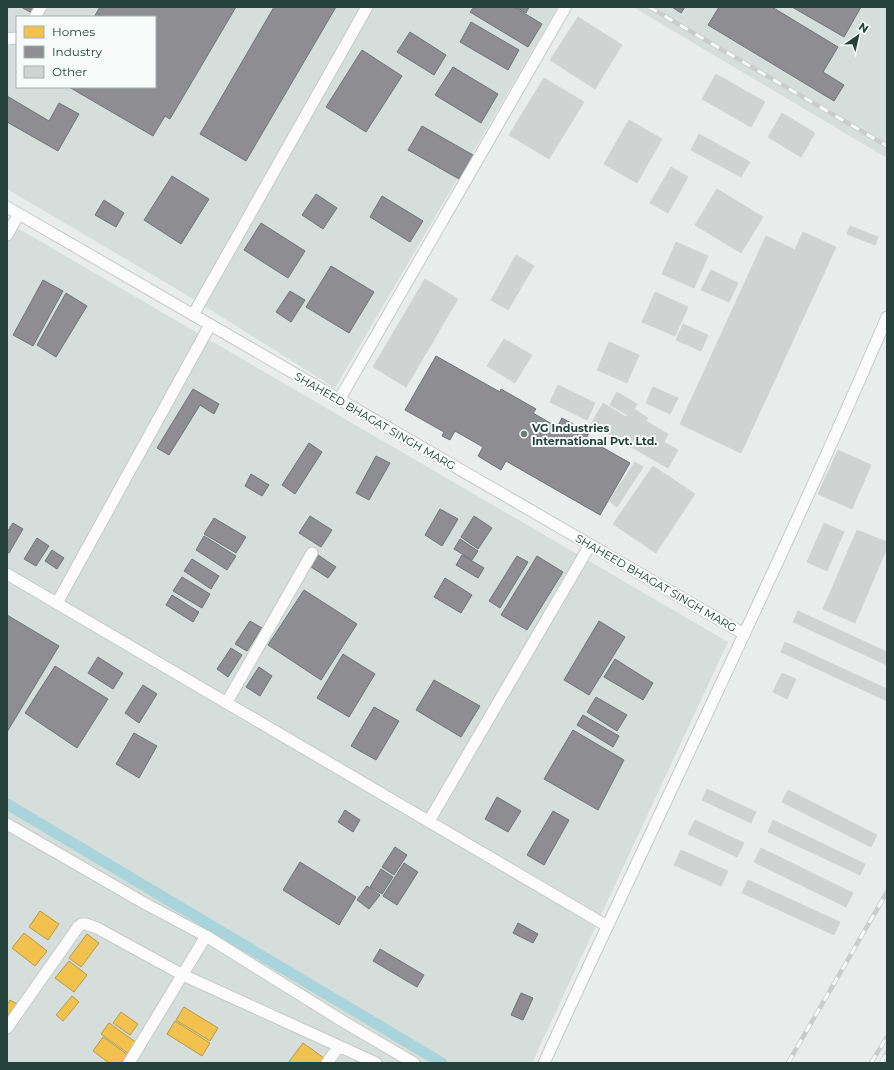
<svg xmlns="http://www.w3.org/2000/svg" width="894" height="1070" font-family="Montserrat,sans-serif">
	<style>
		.built { fill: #d6dedb; fill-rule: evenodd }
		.homes { fill: #f2c14e; stroke: #b49b48 }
		.industry { fill: #8d8d92; stroke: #6e7678 }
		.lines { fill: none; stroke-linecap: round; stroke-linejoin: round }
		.canal { stroke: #a9d4db; stroke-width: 11 }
		.building { fill: #cfd4d2; stroke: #d1d6d4 }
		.minor-casing { stroke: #c5cac8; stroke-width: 13 }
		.minor { stroke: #fcfcfc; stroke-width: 11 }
		.rail-casing { stroke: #c9cdcc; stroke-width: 4.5 }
		.rail { stroke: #f7fbf9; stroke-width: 3; stroke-dasharray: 9; stroke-linecap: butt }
		.poi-dot { fill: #697e78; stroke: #f7fbf9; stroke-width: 1.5 }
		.labels { text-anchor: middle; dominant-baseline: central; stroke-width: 4; stroke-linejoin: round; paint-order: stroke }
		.street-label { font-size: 11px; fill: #24423a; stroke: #f7fbf9 }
		.poi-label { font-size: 11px; font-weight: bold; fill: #24423a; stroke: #f7fbf9; text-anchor: start }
	</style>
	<rect width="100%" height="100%" fill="#e8edeb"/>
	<path class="built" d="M7 7H558L335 388 180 291 7 189ZM17 17H155V87H17Z
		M633 7H887V158Z
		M7 222 728 642 532 1063H7Z"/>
	<path class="homes" d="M40 911 59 924 48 940 29 927Z
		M24 933 47 951 35 966 12 948Z
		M87 934 99 943 81 967 69 958Z
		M69 961 87 975 74 992 55 978Z
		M72 996 79 1002 63 1021 56 1015Z
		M10 1000 19 1005 10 1020 7 1018V1005Z
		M184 1007 218 1028 210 1041 176 1020Z
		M121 1012 138 1024 130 1035 113 1023Z
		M175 1021 210 1043 202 1056 167 1034Z
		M109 1023 137 1043 129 1054 101 1034Z
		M103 1037 132 1058 128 1063H109L93 1051Z
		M303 1043 324 1058 320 1063H288Z"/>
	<path class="industry" d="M21 7H38L34 14Z
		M100 7H236L170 119 165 116 153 136 69 87H155V17H94Z
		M274 7H336L246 161 200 134Z
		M474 7H514L542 24 528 47 470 12Z
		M516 7H529L526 13Z
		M672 7H685L681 13Z
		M719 7H772L838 47 823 72 844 85 834 101 708 25Z
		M792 7H861L844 37Z
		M471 22 519 50 508 70 460 42Z
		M410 32 446 55 434 75 397 52Z
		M362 50 402 76 366 132 326 107Z
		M453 67 498 94 481 123 435 95Z
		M7 96 49 121 59 103 79 114 58 151 7 122Z
		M422 126 473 155 459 179 408 150Z
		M172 176 209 199 181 244 144 220Z
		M316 194 337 208 323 229 302 215Z
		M382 196 423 221 410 242 370 217Z
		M104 200 124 213 116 227 95 215Z
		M261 223 305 251 288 278 244 250Z
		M331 266 374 292 349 333 306 307Z
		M43 280 63 291 33 346 13 335Z
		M290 291 305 300 291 322 276 312Z
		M66 293 87 306 56 357 37 345Z
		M436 356 500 392 501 389 536 409 533 413 557 427 562 418 589 433 586 438 630 463 600 515 506 461 501 470 478 456 483 447 455 431 450 440 442 436 444 432 405 410Z
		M193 389 219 404 214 414 200 405 169 455 157 448Z
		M309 443 322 452 295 494 282 485Z
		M376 456 390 463 369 500 356 493Z
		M251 474 269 485 262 496 245 486Z
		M440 509 458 519 442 546 425 535Z
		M310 516 332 530 321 547 299 533Z
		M474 516 492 528 478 549 461 537Z
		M214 518 246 537 236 553 204 534Z
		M13 523 23 529 9 553 7 552V532Z
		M204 536 236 556 227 570 196 550Z
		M37 538 49 546 36 566 24 559Z
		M460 539 478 551 472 560 454 549Z
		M52 550 64 558 57 569 45 561Z
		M318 555 336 567 328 578 311 567Z
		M462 555 484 568 478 578 456 565Z
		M517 556 528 562 500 608 489 601Z
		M537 556 563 572 527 630 501 615Z
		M192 559 219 576 211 589 184 571Z
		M182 577 210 594 202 608 173 591Z
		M445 578 472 595 461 613 434 597Z
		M304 590 357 624 321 680 268 645Z
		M172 595 199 612 193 622 166 605Z
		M7 615 59 646 7 732Z
		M250 621 262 628 247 651 235 644Z
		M599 621 625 637 589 695 564 680Z
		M231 648 242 655 228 677 217 669Z
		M343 654 375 674 349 717 317 698Z
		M98 657 123 673 113 689 88 673Z
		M615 659 653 683 643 700 604 677Z
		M55 666 108 699 77 748 25 713Z
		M259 667 272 676 260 696 246 687Z
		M434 680 480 706 461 737 416 710Z
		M143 685 157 694 139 723 125 713Z
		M596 697 627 715 617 731 587 712Z
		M374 707 399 721 376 760 351 746Z
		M583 715 619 736 613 747 577 725Z
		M573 730 624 760 598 810 544 779Z
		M134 733 157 746 139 778 116 764Z
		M497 797 521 811 508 832 485 819Z
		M345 810 360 820 353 832 338 822Z
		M553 811 569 820 544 865 527 855Z
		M395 847 407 855 394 875 382 867Z
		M300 862 356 897 339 925 283 890Z
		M404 863 418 872 397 905 383 896Z
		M381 869 393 877 382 894 370 887Z
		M367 886 380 895 369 909 357 900Z
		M518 923 538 934 533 943 513 933Z
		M380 949 424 975 417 987 373 961Z
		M521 993 533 998 523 1020 511 1015Z"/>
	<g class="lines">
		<path class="canal" d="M7 804 442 1063"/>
	</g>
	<path class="building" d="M578 17 622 45 595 89 550 60Z
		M716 74 765 102 751 127 702 99Z
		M544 78 584 102 549 159 509 135Z
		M782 113 815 133 801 157 768 137Z
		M629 120 662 139 637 183 604 164Z
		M699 134 750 162 741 177 691 150Z
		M671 167 688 177 668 213 650 203Z
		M717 189 763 217 741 253 695 225Z
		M850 226 878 237 875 245 847 234Z
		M803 232 836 247 741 453 680 424 766 236 795 250Z
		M676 242 708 256 694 288 662 274Z
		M516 255 534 266 508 310 491 300Z
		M711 270 738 283 729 302 701 290Z
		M425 279 458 299 406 387 373 367Z
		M655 292 688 307 675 336 642 322Z
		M683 324 708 335 701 351 676 340Z
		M504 339 532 355 515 383 487 366Z
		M609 342 639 355 627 383 597 370Z
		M558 385 595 403 587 420 550 402Z
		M653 387 678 398 670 414 646 403Z
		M617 392 637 404 634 409 648 418 646 421 668 434 664 442 678 450 668 468 591 424 603 403 626 417 628 415 610 405Z
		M838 450 871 465 852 509 818 494Z
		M635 462 643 467 617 507 609 501Z
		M653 466 695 494 656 553 613 524Z
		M824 523 844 532 827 571 807 562Z
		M857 530 887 542V548L855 623 823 609Z
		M798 611 887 652V665L793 622Z
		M785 642 887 689V701L781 652Z
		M782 673 796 679 787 699 773 692Z
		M707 789 756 812 751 823 702 800Z
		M788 790 877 835 871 847 782 802Z
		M695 820 744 843 737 857 688 834Z
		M773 820 865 864 860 875 768 832Z
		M761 848 853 893 846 907 754 862Z
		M681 850 728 871 721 886 674 865Z
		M748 880 840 922 834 935 742 893Z"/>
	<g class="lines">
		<g class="minor-casing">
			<path id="minor" d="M35 17 41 7
				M7 39 17 38
				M7 207 744 634
				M7 235 19 214
				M193 315 367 7
				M339 400 565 8
				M7 574 607 926
				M57 603 210 325
				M227 702 312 553
				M429 821 590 545
				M7 824 144 903 206 936 344 1022 414 1063
				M7 1028 78 927 82 924H86L97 928 183 975 376 1063
				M129 1063 206 936
				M327 1063 339 1046
				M544 1063C658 814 779 568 887 317"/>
		</g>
		<use href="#minor" class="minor"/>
		<g class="rail-casing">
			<path id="rail" d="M649 7 887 146
				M788 1063 887 892
				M871 1063 887 1037
				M881 1063 887 1052"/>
		</g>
		<use href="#rail" class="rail"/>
	</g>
	<circle class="poi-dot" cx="524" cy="434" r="4"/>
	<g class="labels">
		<g class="street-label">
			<text transform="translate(375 421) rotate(30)">SHAHEED BHAGAT SINGH MARG</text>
			<text transform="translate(656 583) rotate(30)">SHAHEED BHAGAT SINGH MARG</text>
		</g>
		<g class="poi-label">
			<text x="532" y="428">VG Industries<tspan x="532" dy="13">International Pvt. Ltd.</tspan></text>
		</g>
	</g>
	<rect width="894" height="1070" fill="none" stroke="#24423a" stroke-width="16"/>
	<rect x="16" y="16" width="140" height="72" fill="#f7fbf9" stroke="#a3b1ad"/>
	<rect x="24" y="26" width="20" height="12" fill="#f2c14e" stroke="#a3b1ad"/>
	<text x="52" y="36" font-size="12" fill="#24423a">Homes</text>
	<rect x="24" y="46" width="20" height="12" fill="#8d8d92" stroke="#a3b1ad"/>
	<text x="52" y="56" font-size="12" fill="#24423a">Industry</text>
	<rect x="24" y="66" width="20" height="12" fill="#cfd4d2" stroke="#a3b1ad"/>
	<text x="52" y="76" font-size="12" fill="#24423a">Other</text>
	<g transform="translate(858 36) rotate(34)" stroke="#f7fbf9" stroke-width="3" paint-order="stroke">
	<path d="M0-3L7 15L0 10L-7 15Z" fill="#24423a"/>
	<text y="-6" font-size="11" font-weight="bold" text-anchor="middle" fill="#24423a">N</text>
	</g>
</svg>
